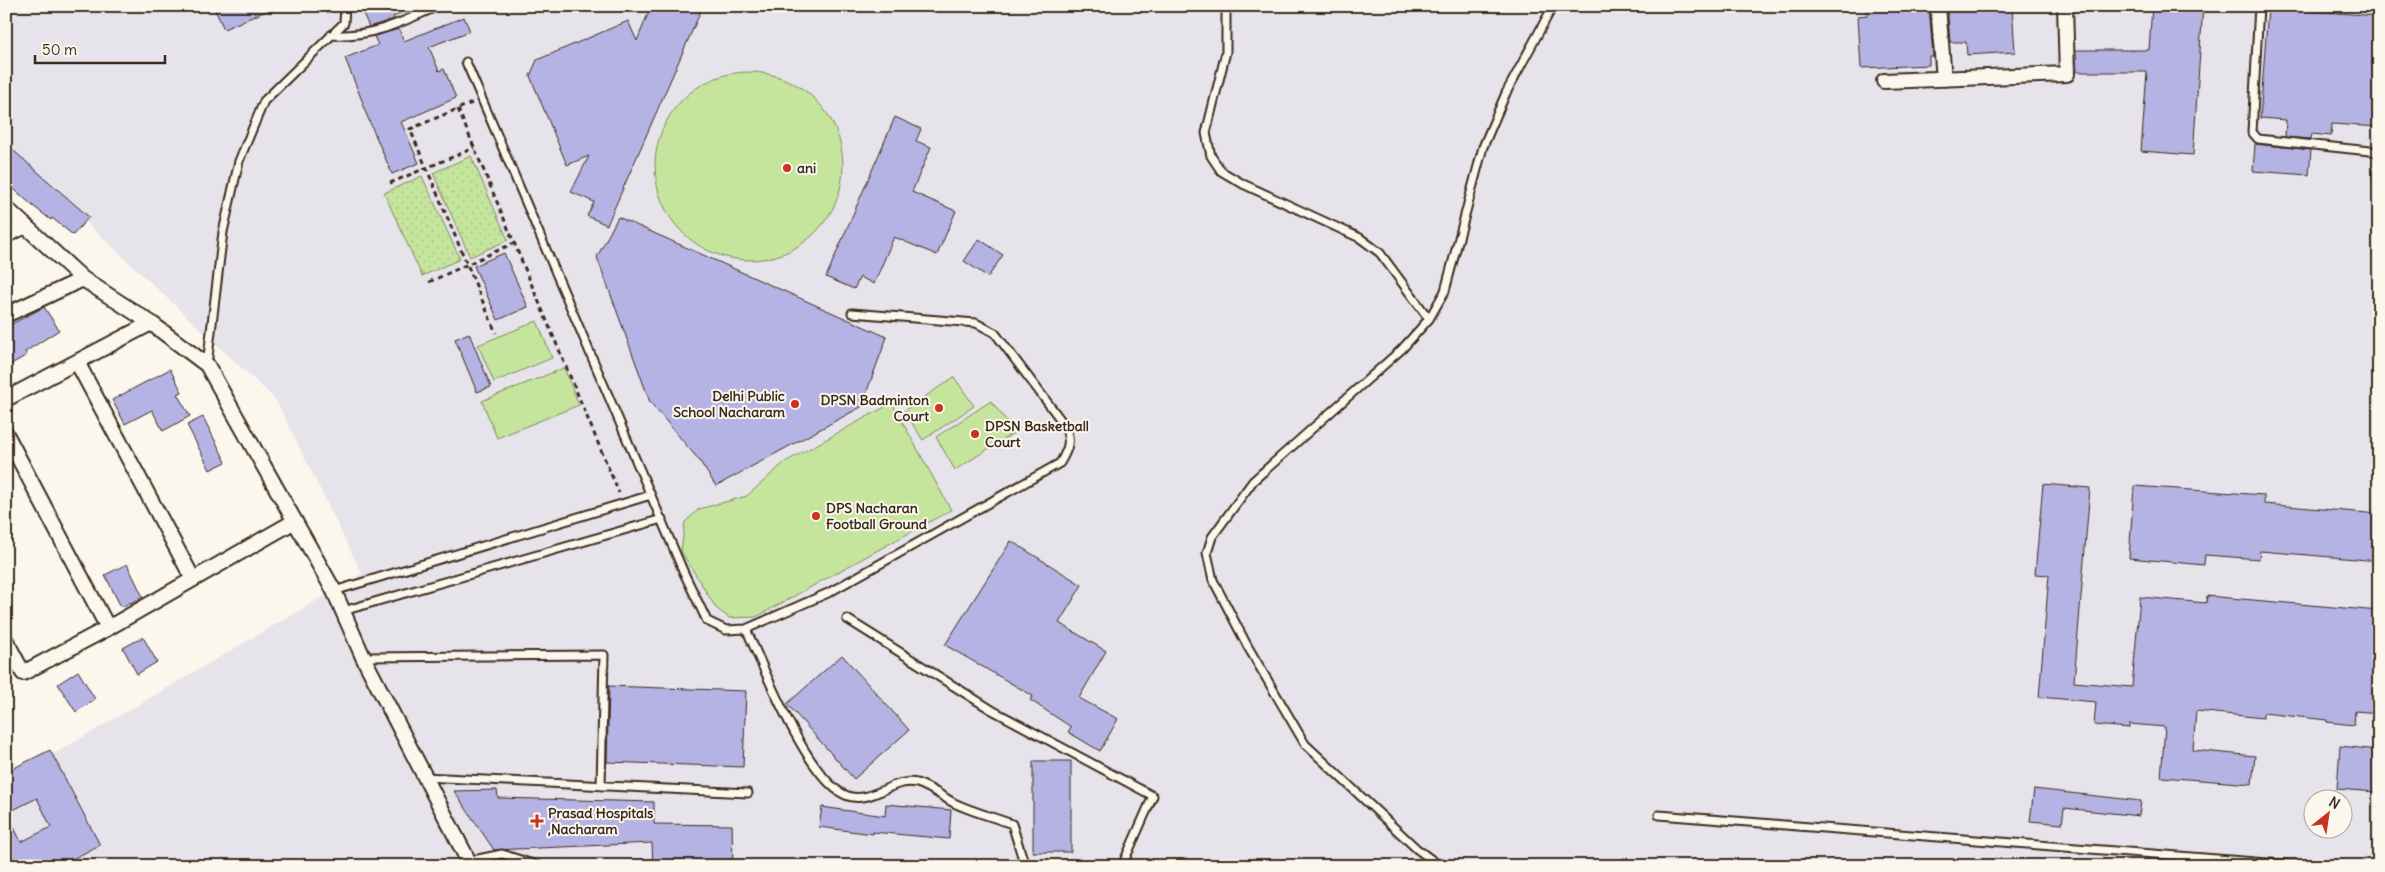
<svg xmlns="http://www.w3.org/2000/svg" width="2385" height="872" font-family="Delius,sans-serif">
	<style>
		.built { fill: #e6e3ea; fill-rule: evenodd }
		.grass { fill: url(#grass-dots); stroke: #80885e }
		.pitch { fill: #c5e59d; stroke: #80885e }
		.building { fill: #b4b3e4; stroke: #3b2a1e; fill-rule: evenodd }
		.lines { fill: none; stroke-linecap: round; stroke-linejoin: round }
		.lane-casing { stroke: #3b2a1e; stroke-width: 11 }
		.street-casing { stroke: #3b2a1e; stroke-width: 18 }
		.path { stroke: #3b2a1e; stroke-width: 3; stroke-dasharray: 5 4; stroke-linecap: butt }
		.lane { stroke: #fbf7ec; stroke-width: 7 }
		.street { stroke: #fbf7ec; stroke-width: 14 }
		.poi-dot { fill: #c8321e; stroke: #fbf7ec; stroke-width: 2 }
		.labels { text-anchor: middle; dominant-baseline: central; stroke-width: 4; stroke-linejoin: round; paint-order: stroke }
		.poi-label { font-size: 14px; font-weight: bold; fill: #3b2a1e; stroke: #fbf7ec; text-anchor: start }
	</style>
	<defs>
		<pattern id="grass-dots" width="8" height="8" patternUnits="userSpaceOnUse" patternTransform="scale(1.25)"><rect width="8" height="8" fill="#c5e59d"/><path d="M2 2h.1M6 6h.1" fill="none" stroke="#aac587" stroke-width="1.8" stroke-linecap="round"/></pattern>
	</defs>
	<rect width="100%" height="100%" fill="#fbf7ec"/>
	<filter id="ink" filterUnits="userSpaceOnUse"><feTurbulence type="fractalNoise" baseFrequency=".02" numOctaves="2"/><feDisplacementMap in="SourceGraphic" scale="10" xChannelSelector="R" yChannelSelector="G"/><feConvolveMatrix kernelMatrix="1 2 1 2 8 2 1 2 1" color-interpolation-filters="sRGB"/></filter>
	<g filter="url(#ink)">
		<path class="built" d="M6 6H2379V866H6V782L362 574 276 400 6 147ZM2312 800H2342V830H2312Z"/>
		<path class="grass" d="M471 156 508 240 470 257 433 173Z
			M422 176 460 259 422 276 384 193Z"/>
		<path class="pitch" d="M655 166a94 94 0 1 1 188 0a94 94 0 1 1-188 0Z
			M537 321 552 358 494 382 478 345Z
			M564 368 579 405 497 438 482 401Z
			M954 377 974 406 923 440 904 411Z
			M991 401 1015 432 955 470 936 437Z
			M892 403 951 510 756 617 729 618 716 608 681 551 685 522 699 509 747 496 785 462Z"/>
		<path class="building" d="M224 6H278L224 29 215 10Z
			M360 6H415L393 17 394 19 369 27Z
			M651 6H703L607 225 587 216 594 202 571 192 589 156 567 165 530 76 537 60 628 21 637 41Z
			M1867 6H1929L1933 56H1929V65L1861 68 1858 16 1867 15Z
			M1947 6H2012L2015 52 1967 55 1966 42H1950Z
			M2152 6H2203L2193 155 2141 151 2147 72H2077L2076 50H2149Z
			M2268 8 2379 16V127L2332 124 2331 136 2312 134 2311 139 2285 137 2286 120 2260 118Z
			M464 17 470 31 429 47 439 71 444 69 456 98 401 122 419 163 392 174 362 104 363 103 345 58 378 45 374 36 399 29 404 41Z
			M895 117 921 129 916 141 931 147 912 192 956 211 937 255 894 237 874 284 860 277 854 289 826 277Z
			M6 144 89 217 73 235 52 218 51 220 33 206 6 182Z
			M2255 144 2311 150 2309 175 2253 171Z
			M618 217 887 337 861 407 716 486 699 460 650 402 597 257Z
			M979 239 1003 255 988 277 964 261Z
			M504 253 528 307 498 320 474 266Z
			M44 307 59 330 25 352 27 355 6 367V327Z
			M469 333 491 387 477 392 455 339Z
			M170 369 182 392 177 394 190 416 163 431 152 410 125 424 112 400Z
			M203 417 226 462 210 470 187 425Z
			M2043 484 2090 488 2074 682 2132 687 2140 597 2206 603 2207 596 2379 611V713L2355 711 2354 725 2327 722V720L2263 713V718L2196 711 2193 750 2255 756 2252 784 2161 777 2165 727 2129 724V728L2094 725 2096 702 2039 697 2049 575 2035 574Z
			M2134 486 2264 495V504L2379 514V561L2260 551 2259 559 2205 555 2204 565 2129 558Z
			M1011 541 1082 585 1059 623 1106 651 1079 698 1118 719 1100 751 1068 732 1071 727 1030 700 1033 696 945 645Z
			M127 564 143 597 121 607 105 575Z
			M143 637 157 662 137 674 123 648Z
			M842 655 909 730 854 779 787 704Z
			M78 671 95 699 76 712 58 684Z
			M609 686 746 691 743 767 607 762Z
			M2340 746 2379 750 2376 792 2337 789Z
			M50 750 100 845 59 866H6V772ZM37 798 51 827 21 842 7 813Z
			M1033 761H1071V852H1033Z
			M2034 789 2141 801 2139 816 2064 808 2062 824 2030 821Z
			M497 790 498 798 654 802V824L732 825 733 866H653L652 843 494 850 454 791Z
			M886 804 951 810 949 839 873 832V834L819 827 822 807 885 816Z"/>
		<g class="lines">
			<g class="lane-casing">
				<path id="lane" d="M1226 6V52L1206 133 1211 156 1221 171 1243 184 1360 238 1380 253 1429 319
					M2259 6 2252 132 2258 139 2379 152
					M331 35C373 37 400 23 438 6
					M466 62 684 573 707 621 726 630 746 629 828 593 1060 463C1069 448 1072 439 1063 423L995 333 976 323 852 313
					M207 365 223 232 239 161 264 101 344 23 345 6
					M334 591 651 495
					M343 611 662 519
					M847 619 992 710 1153 796 1122 866
					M746 629C764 667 808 783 848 796 872 804 894 777 917 783 930 787 943 797 954 803 973 812 993 817 1012 824L1025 866
					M363 657 604 655 601 786
					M424 777 748 793
					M1659 815 2306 866
					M469 861 502 854 539 866
					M1440 866 1417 849 1305 744 1248 647 1213 580 1207 553 1212 537 1253 481 1402 349 1429 319 1445 291 1483 147 1506 93 1553 6"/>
			</g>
			<g class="street-casing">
				<path id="street" d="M1938 6 1944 79
					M1884 81 2067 74 2065 6
					M6 208 83 279 151 323 207 365 334 591 363 657 471 866
					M6 235 26 226
					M6 315 83 279
					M77 362 193 579
					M6 399 151 323
					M6 434 108 628
					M6 641 23 673 108 628 295 521"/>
			</g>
			<path class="path" d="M472 103 410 129 496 333
				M458 109 619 493
				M390 183 474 148
				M429 282 514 243"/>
			<use href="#lane" class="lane"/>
			<use href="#street" class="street"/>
		</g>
	</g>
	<g class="poi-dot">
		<circle cx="787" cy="168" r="5"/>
		<circle cx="795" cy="404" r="5"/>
		<circle cx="939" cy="408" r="5"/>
		<circle cx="975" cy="434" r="5"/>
		<circle cx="816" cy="516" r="5"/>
		<path d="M534.5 813.5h5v5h5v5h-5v5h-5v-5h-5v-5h5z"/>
	</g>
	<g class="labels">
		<g class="poi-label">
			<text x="797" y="168">ani</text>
			<text x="785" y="396" text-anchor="end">Delhi Public<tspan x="785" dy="16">School Nacharam</tspan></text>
			<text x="929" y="400" text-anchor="end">DPSN Badminton<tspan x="929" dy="16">Court</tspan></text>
			<text x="985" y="426">DPSN Basketball<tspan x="985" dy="16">Court</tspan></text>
			<text x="826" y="508">DPS Nacharan<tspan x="826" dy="16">Football Ground</tspan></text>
			<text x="548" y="813">Prasad Hospitals<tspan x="548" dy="16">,Nacharam</tspan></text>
		</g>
	</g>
	<rect width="2385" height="872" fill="none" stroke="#fbf7ec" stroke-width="25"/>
	<rect x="12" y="12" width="2360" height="847" fill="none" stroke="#3b2a1e" stroke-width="2" filter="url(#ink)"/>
	<g transform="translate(2328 814) rotate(30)"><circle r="24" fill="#fbf7ec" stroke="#aea59a"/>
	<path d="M0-4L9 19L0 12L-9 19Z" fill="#c8321e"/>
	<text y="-8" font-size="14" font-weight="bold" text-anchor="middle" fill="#3b2a1e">N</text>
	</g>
	<path d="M35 55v8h130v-8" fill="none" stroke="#3b2a1e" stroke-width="2.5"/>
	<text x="42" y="55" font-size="15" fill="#3b2a1e" stroke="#fbf7ec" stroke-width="4" paint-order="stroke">50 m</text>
</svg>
